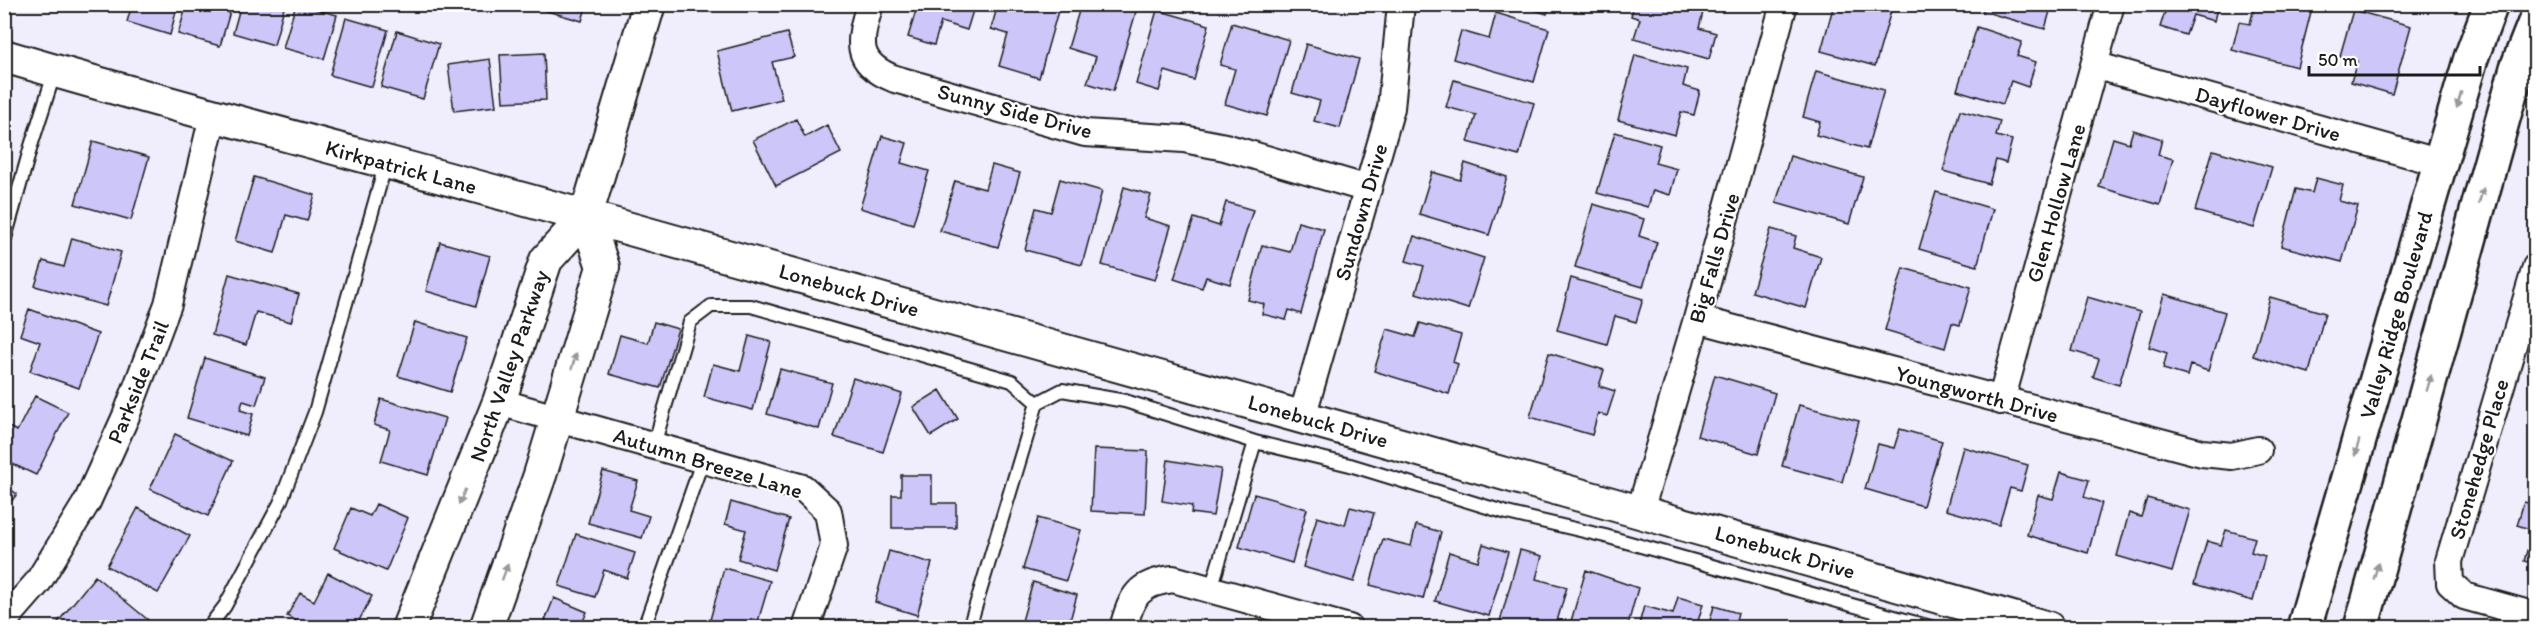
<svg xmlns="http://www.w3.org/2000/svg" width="2540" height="632" font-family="Itim,sans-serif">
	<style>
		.building { fill: #ccc6f9; stroke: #1c1c1c; stroke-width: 1.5 }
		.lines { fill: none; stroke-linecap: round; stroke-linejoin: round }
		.service-casing { stroke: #1c1c1c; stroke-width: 16 }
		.minor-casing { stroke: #1c1c1c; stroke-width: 30 }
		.tertiary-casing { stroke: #1c1c1c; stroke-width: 36 }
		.secondary-casing { stroke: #1c1c1c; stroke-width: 38 }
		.service { stroke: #fff; stroke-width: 12 }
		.minor { stroke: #fff; stroke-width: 26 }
		.tertiary { stroke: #fff; stroke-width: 32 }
		.secondary { stroke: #fff; stroke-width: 33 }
		.oneway { fill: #999 }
		.labels { text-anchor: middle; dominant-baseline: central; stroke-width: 4.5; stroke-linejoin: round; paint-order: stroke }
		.street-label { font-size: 22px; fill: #1c1c1c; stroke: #fff }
	</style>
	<rect width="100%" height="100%" fill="#f0eefd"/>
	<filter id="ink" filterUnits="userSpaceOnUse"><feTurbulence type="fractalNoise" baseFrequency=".0167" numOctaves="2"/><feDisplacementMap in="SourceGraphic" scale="12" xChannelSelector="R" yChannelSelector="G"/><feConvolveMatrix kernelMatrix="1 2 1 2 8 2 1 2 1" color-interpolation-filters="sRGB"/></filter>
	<g filter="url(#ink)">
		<path class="building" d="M132 4H178L170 35 127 22Z
			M187 4 232 5 220 46 178 34Z
			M241 4H285L274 45 233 33Z
			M296 4 337 15 324 59 283 48Z
			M534 4H587L582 21 533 7Z
			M918 4H975L967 30 941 22 934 45 908 37Z
			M998 4H1060L1039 78 999 66 1008 34 991 29Z
			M1081 4H1110L1136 12 1113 91 1087 83 1096 57 1068 48Z
			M1516 4H1550L1547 14Z
			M1634 4H1705L1699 28 1716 33 1709 59 1634 38 1640 19 1631 16Z
			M1834 4H1893L1875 66 1821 51Z
			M1984 4H2052L2045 29 1982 11Z
			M2147 4H2218L2214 21 2193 15 2186 35 2160 27 2165 12 2146 7Z
			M2255 4H2313L2297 67 2232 50 2239 22 2250 24Z
			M1157 10 1209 25 1194 80 1165 71 1159 91 1136 84Z
			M2353 10 2411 26 2392 94 2351 82 2357 61 2340 56Z
			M1496 13 1549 29 1534 82 1453 59 1461 31 1489 39Z
			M346 18 388 30 372 87 330 75Z
			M1232 23 1289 40 1267 116 1225 104 1235 69 1220 65Z
			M1977 27 2022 42 2017 56 2036 62 2028 87 2011 81 2003 104 1957 90Z
			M397 31 439 44 423 99 381 87Z
			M787 33 794 57 772 62 782 99 732 111 717 51Z
			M1306 44 1359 59 1340 128 1314 121 1320 101 1292 93Z
			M544 53 546 100 503 102 500 55Z
			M1635 55 1687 69 1683 86 1700 91 1694 115 1681 112 1675 135 1618 120Z
			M490 59 496 106 454 111 448 65Z
			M1816 71 1884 90 1867 149 1816 135 1820 122 1803 117Z
			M1454 80 1534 103 1519 156 1468 142 1476 115 1446 107Z
			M1960 110 2000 121 1996 136 2012 140 2006 163 1996 160 1989 184 1943 171Z
			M796 119 805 137 827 125 841 153 776 186 753 140Z
			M2133 130 2162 139 2158 155 2173 159 2160 205 2099 187 2113 138 2129 143Z
			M1615 132 1660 145 1655 163 1677 169 1670 195 1653 190 1648 207 1597 193Z
			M882 136 907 143 901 163 929 171 913 224 860 208Z
			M93 141 149 157 131 220 75 204Z
			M2213 150 2272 167 2254 228 2195 211Z
			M1790 156 1863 177 1849 224 1776 203Z
			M1465 163 1507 177 1489 235 1419 214 1432 172 1460 180Z
			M992 165 1020 173 998 247 940 231 955 181 985 189Z
			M254 177 315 195 307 221 286 215 275 253 235 241Z
			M2316 178 2343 185 2339 201 2358 206 2342 262 2281 246 2296 189 2312 193Z
			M1060 179 1102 191 1082 265 1025 250 1036 208 1051 212Z
			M1124 187 1151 195 1144 218 1171 226 1155 280 1102 265Z
			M1936 192 1993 209 1977 266 1919 249Z
			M1226 202 1253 210 1230 284 1206 277 1202 288 1174 279 1194 218 1219 226Z
			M1593 204 1644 219 1639 236 1657 242 1643 287 1575 267Z
			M1298 222 1324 229 1301 314 1289 310 1286 320 1262 314 1264 304 1248 300 1262 245 1290 252Z
			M1771 229 1796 236 1793 248 1821 257 1806 308 1752 292Z
			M1414 236 1484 258 1468 309 1416 293 1424 266 1406 261Z
			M72 238 121 252 106 306 35 286 43 261 64 267Z
			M440 242 490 256 476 306 426 291Z
			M1903 268 1971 287 1960 325 1952 323 1945 348 1885 330Z
			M229 274 299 294 291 322 256 312 246 345 212 335Z
			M1571 278 1643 299 1636 322 1615 316 1607 344 1557 330Z
			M2164 294 2225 312 2208 371 2190 365 2187 376 2163 369 2167 353 2149 347Z
			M2087 297 2140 312 2119 385 2093 377 2099 359 2072 351Z
			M2270 297 2325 313 2309 373 2253 356Z
			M29 309 98 334 79 388 30 371 40 342 20 335Z
			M415 322 467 338 450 392 398 376Z
			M654 322 678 329 660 388 609 374 620 335 648 343Z
			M1420 323 1461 335 1453 362 1458 364 1449 394 1374 371 1387 329 1415 337Z
			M749 336 771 342 753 410 704 397 713 364 740 371Z
			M1549 353 1604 370 1599 386 1615 391 1607 416 1598 413 1592 435 1530 417Z
			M205 358 265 377 256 405 243 401 240 410 253 414 247 436 187 418Z
			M780 369 832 383 819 429 767 414Z
			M1715 375 1775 393 1758 454 1697 436Z
			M853 378 902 394 883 452 834 437Z
			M940 390 958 419 931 436 913 407Z
			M35 396 68 412 36 475 4 460V425L17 431Z
			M381 399 445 418 428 475 381 461 390 430 374 425Z
			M1799 405 1859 421 1842 482 1782 466Z
			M1900 429 1942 441 1923 506 1865 489 1878 444 1894 448Z
			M175 434 233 461 208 516 150 489Z
			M1963 447 2028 465 2021 491 2010 488 1999 525 1946 510Z
			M1094 449 1148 451 1145 514 1091 511Z
			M1168 460 1221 469 1213 516 1191 513 1192 506 1162 501Z
			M603 471 638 481 629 510 649 516 642 538 588 523Z
			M2061 472 2089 480 2084 497 2102 503 2088 553 2027 535 2038 495 2053 499Z
			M901 475H932V503H956V528H892V495H901Z
			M4 485 17 494 4 511Z
			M1254 494 1307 509 1292 563 1239 547Z
			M2147 498 2190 510 2172 572 2117 556 2129 513 2141 517Z
			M731 502 789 519 774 570 738 559 746 530 725 524Z
			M2524 502 2536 505V564L2524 561 2533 530 2517 525Z
			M376 504 408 518 386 571 334 548 351 508 370 516Z
			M1350 507 1374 513 1354 582 1303 567 1317 517 1345 525Z
			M138 508 190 536 158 593 107 566Z
			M1038 518 1081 530 1066 581 1023 569Z
			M1416 525 1441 532 1423 599 1370 585 1383 539 1411 546Z
			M2226 530 2255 538 2251 552 2265 556 2253 601 2194 584 2207 541 2221 545Z
			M576 534 635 553 627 578 604 570 595 597 559 586Z
			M1483 544 1508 552 1489 616 1435 601 1449 552 1478 561Z
			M1520 550 1542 556 1536 579 1567 587 1555 628H1508L1499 625Z
			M889 551 932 563 917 615 875 602Z
			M724 568 770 581 756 628H736L710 620Z
			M1586 570 1638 588 1627 628H1569Z
			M328 573 372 596 355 628H309L287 616 300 593 314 601Z
			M95 576 153 624 150 628 54 627Z
			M1033 582 1077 595 1068 628H1020Z
			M1678 597 1703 604 1696 628H1638L1644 606 1673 614Z
			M554 598 587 612 580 628H542Z
			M1714 606 1738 613 1734 628H1708Z
			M870 619 900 628H867Z"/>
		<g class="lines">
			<g class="service-casing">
				<path id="service" d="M4 242 31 146 55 71
					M1255 442 1350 465 1507 513 1605 536 1934 628
					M654 445 690 322 711 306H751L1012 381 1037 403
					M208 628 225 606 280 503 315 412 386 163
					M644 628 703 459
					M969 628 1037 403 1062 390 1125 401 1255 442 1211 589"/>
			</g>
			<g class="minor-casing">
				<path id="minor" d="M870 4C859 41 853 63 895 79L1085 133 1184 139 1225 147 1368 189
					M2094 65 2441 163
					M2536 267 2449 561 2450 583 2464 596 2536 616
					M1697 319 2202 453 2232 456 2258 450
					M2001 401 2111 4
					M499 402 803 488 828 511 834 546 806 628
					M1302 417 1391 108 1401 4
					M1640 511 1697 319 1784 4
					M4 621 38 582 87 502 126 416 168 304 213 116
					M1123 628C1132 596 1138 583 1173 579L1349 628"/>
			</g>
			<g class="tertiary-casing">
				<path id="tertiary" d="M4 56C199 114 395 163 591 218 1077 354 1563 489 2048 628
					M408 628 499 402 546 260 586 216 649 4
					M486 628 540 475 603 267 586 216"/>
			</g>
			<g class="secondary-casing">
				<path id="secondary" d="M2304 628 2471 58 2491 4
					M2361 628 2517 68 2536 20"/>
			</g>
			<use href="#service" class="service"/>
			<use href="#minor" class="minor"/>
			<use href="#tertiary" class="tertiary"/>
			<use href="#secondary" class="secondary"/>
		</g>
		<defs><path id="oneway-solid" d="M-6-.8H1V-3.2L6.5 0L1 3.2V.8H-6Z" transform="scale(1.5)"/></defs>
		<g class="oneway">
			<use href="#oneway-solid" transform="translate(2459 100) rotate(106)"/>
			<use href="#oneway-solid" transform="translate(2481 196) rotate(-74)"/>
			<use href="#oneway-solid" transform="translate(574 361) rotate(-73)"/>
			<use href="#oneway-solid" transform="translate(2429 383) rotate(-74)"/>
			<use href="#oneway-solid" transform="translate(2357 448) rotate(106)"/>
			<use href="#oneway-solid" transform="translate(462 497) rotate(112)"/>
			<use href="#oneway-solid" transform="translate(2376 571) rotate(-74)"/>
			<use href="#oneway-solid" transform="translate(505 572) rotate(-70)"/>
		</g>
	</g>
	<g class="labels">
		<g class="street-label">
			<text transform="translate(1015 111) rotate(15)">Sunny Side Drive</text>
			<text transform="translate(2268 114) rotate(16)">Dayflower Drive</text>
			<text transform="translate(401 167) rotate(15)">Kirkpatrick Lane</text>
			<text transform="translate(2056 203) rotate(-74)">Glen Hollow Lane</text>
			<text transform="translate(1361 212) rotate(-74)">Sundown Drive</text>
			<text transform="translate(1714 258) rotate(-74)">Big Falls Drive</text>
			<text transform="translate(849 290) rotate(16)">Lonebuck Drive</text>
			<text transform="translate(2396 315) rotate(-74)">Valley Ridge Boulevard</text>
			<text transform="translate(509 366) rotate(-71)">North Valley Parkway</text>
			<text transform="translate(138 382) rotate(-68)">Parkside Trail</text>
			<text transform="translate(1977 394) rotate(15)">Youngworth Drive</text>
			<text transform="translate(1318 421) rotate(16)">Lonebuck Drive</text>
			<text transform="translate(2479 459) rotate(-74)">Stonehedge Place</text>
			<text transform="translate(708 463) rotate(17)">Autumn Breeze Lane</text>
			<text transform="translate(1785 552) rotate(16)">Lonebuck Drive</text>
		</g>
	</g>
	<rect width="2540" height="632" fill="none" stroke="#fff" stroke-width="24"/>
	<rect x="12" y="12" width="2516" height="608" fill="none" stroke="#1c1c1c" stroke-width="2" filter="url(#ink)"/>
	<path d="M2309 66v9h171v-9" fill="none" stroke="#1c1c1c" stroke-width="3"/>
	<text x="2318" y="66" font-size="18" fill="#1c1c1c" stroke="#ffffff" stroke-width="4.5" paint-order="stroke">50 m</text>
</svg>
